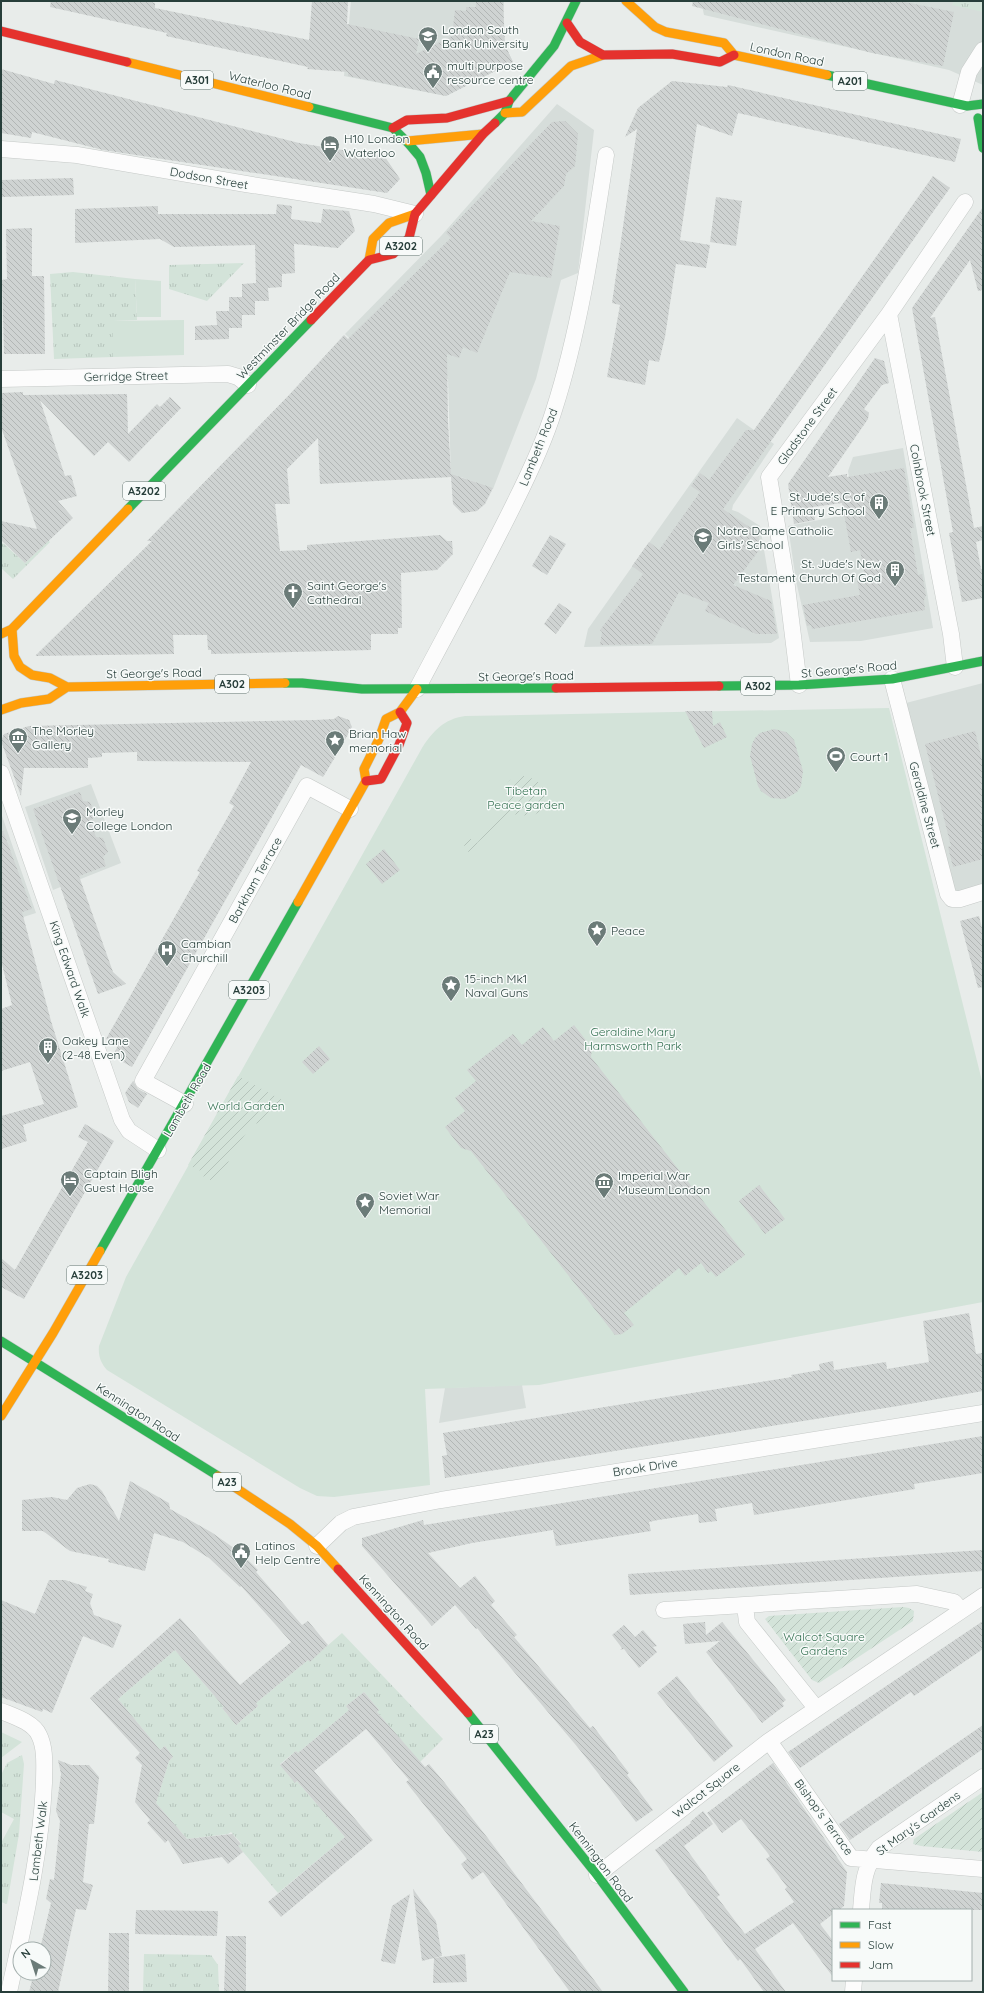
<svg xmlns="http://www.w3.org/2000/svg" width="984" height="1993" font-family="Quicksand,sans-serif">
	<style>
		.built { fill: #d6ddda }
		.grass { fill: url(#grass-tufts) }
		.park { fill: #d3e3d9 }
		.garden { fill: url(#garden-furrows) }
		.building { fill: url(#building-back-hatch) }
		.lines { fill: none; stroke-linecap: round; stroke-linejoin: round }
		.street-casing { stroke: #c5c9c7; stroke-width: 17 }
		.fast-casing { stroke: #c4cac9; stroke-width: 10 }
		.slow-casing { stroke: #c4cac9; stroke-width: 10 }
		.jam-casing { stroke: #c4cac9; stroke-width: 10 }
		.street { stroke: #fcfcfc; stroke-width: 16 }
		.fast { stroke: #30b455; stroke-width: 9 }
		.slow { stroke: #ff9f0a; stroke-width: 9 }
		.jam { stroke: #e5322d; stroke-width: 9 }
		.labels { text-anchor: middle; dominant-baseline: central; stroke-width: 3; stroke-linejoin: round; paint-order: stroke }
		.shield { fill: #f7faf9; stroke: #657673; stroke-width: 1 }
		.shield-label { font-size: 11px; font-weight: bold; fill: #273e3a }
		.poi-label { font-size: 12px; fill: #273e3a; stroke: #f7faf9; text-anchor: start }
		.street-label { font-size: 12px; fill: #273e3a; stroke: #f7faf9 }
		.park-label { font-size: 12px; fill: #357152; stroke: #f7faf9 }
	</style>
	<defs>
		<pattern id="grass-tufts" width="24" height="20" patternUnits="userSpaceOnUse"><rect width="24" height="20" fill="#d3e3d9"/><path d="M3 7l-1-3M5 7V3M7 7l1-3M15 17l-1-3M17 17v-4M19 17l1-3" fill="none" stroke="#b5c4bb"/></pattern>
		<pattern id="garden-furrows" width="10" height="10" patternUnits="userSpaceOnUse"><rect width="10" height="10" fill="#d3e3d9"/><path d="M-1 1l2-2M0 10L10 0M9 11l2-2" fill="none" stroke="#b5c4bb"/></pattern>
		<pattern id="building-back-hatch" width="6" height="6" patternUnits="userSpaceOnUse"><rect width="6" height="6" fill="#cfd3d2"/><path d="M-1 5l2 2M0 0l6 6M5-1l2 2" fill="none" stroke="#b2b6b5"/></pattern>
	</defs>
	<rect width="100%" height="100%" fill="#e8ecea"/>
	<path class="built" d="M351 1H504L503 27 505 45 513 62 446 96 344 76Z
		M701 1H983V85L949 70 704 15Z
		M557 104 594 130 578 273 561 280 536 379 493 489 461 477H451L448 379 394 380 345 334 441 236Z
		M737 418 774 444 733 505 732 510 738 512 760 526 779 638 771 643 584 647 588 629Z
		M903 448 933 628 861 641 810 642 796 581 788 526 855 513 848 471 853 457Z
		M983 683V885L959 892 950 886 906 703Z
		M91 784 121 863 53 890 25 807Z
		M1 813 36 913 1 924Z
		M522 1385 526 1408 439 1423 445 1388Z"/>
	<path class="grass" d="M954 1H983V12L952 5Z
		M244 263 207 301 169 289V265Z
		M73 272 135 279 137 320 113 321V357L54 359 50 274Z
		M37 529 50 542 13 579 1 568V543L4 544 25 563 40 549Z
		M342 1633 443 1739 420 1762 377 1712 379 1710 364 1692 346 1706 349 1710 298 1753 296 1751 280 1764 295 1783 297 1781 345 1837 278 1893 238 1846 241 1843 231 1832 228 1834 187 1839 156 1803 169 1761 173 1757 165 1746 160 1750 118 1699 175 1650 224 1707 222 1708 236 1725 258 1706 256 1703 308 1660 310 1661Z
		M1 1732 22 1742 1 1758Z
		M22 1755 24 1764 19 1834 7 1904 1 1902V1843L14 1819 1 1812V1775L7 1763Z
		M144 1954 211 1955 218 1965 219 1992H143Z"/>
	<path class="park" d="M135 279 161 281V317H137Z
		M184 320V355L113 357V321Z
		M889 708 983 1085V1302L539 1385 425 1389 430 1485 334 1497 317 1496 300 1488 107 1370C101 1363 98 1356 99 1346L126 1277 422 748C433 731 444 719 465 716Z"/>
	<path class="garden" d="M524 776C548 780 556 808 531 816L511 814 477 843V850L469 852 465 850 464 846 468 839H475L508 810C509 796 496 779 524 776Z
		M238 1076 284 1101 261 1122 252 1125 228 1158 229 1165 216 1183 199 1174 201 1171 188 1165Z
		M903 1607 909 1608 914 1611 913 1621 819 1683 812 1680 765 1619 769 1616Z
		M983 1792V1852L921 1846 913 1844 914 1839Z"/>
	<path class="building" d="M51 1H147L155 3V8L309 40 312 1H348L347 24 419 39 416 54 452 36 455 10 466 11V7H476V1H503L505 45 513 62 446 96 348 76V72L307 69 308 67 166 36 167 33 50 7Z
		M693 1H900L954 12 943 66 872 53 692 6Z
		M1 69 54 84 55 80 299 143 385 157 400 179 387 193 103 150 32 132 31 138 1 133Z
		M672 81 727 87 728 85 961 139 955 162 738 113 732 136 697 124 680 240 710 245 706 268 676 264 665 337 659 362 649 360 645 385 607 377 620 305 612 303 637 129 625 137 638 108Z
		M565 121 578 134 575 166 566 174 564 186 531 221 560 226 551 278 510 272 477 353 463 347 459 358 447 354 448 422 451 474 493 488 485 504 477 511 462 513 453 504 451 477 320 484 318 438 287 469 290 504H275L280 551 307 550V545L440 535 447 541H452L453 554 437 570 401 573 402 628H398V634H371V650L211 654V650H208L207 635H173L174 654 35 656 152 541H147L289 395 344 335 348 339 451 238 446 233 552 122Z
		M933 176 950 188 723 509 758 533 760 549 733 585 771 601 777 634H756L705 611 709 603 679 592 652 644 600 645 602 632 600 630 643 574 632 566 649 542 659 550 700 492 691 486 700 473 709 480 746 430H754Z
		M73 178 74 195 1 197V180Z
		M716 197 742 201 736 246 710 242Z
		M277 204 292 206 291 219 321 223 323 209 349 211 355 231 338 248 294 244 295 273 282 274V287L268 288 269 301H255V315H242V328H229V339L195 340V326L217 325 216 311H229V297H242V284L256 283 255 245 174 247 160 239 75 243V209L158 206V214H276Z
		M983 207V290L978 291 970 260 930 318 935 317 974 528 983 526V540L976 542 981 569H983V598L962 602 949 533 953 532 912 308Z
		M32 228V276H44L45 354H4L2 280 7 279 6 229Z
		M875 358 884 361 889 383 882 385 864 409 869 413 868 419 828 477 847 474V477L904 468 914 528H910L918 575 922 574 926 595 924 600 925 610 812 629 811 625 807 626 803 605 860 595 857 580 865 579 860 550 851 552 842 503 813 507 815 520 794 524 788 484Z
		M23 392V395L127 394 128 434 157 404 160 407 170 397 181 408 129 462 108 442 94 456 40 400 65 476 71 475 77 496 58 501 73 518 25 563 1 540V521L37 529 1 427V393Z
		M550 535 566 544 547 575 532 566Z
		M559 603 572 612 556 634 544 624Z
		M685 711H712L713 726 720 722 727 737 704 748Z
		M338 716 349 720 352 727 337 754 323 777 301 765 132 1067 112 1056 118 1046 106 1039 200 872 197 871 234 806 229 803 251 762 137 761V752L102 753V757L88 758V768H24L21 796 1 741 4 734 29 726 315 720 334 719Z
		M774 729 786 732 794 740 803 771 801 786 797 792 785 799 771 798 761 791 758 786 750 756 752 744 755 738 760 733Z
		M975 731 983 764V859L953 867 948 847 951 846 925 744Z
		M80 792 83 801 90 802 95 816 90 821 96 837 103 838 108 852 103 857 106 866 79 876 113 972 126 984 98 994 33 809Z
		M1 831H3L32 909 22 912 51 1021 78 1107 23 1125 27 1141 1 1149V1116L44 1104 30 1062 1 1071V1009L12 1005 1 960Z
		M384 849 400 870 382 884 366 864Z
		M979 916 983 932V987L978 988 960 921Z
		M574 1025 592 1048 591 1057 745 1255 716 1277 711 1271 708 1273 701 1263 685 1276 679 1268 624 1313 634 1325 622 1334 615 1335 471 1151 461 1148 445 1127 465 1111 455 1098 476 1081 467 1070 513 1034 522 1045 543 1027 554 1041Z
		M319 1046 330 1059 313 1074 302 1062Z
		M133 1081 138 1089 147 1094 138 1108 129 1102 125 1093Z
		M85 1124 114 1141 24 1299 1 1287V1258L15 1270 88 1142 78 1137Z
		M759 1185 785 1219 765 1234 739 1201Z
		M969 1313 976 1354 983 1353V1391L898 1406 445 1478 442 1456 447 1455 443 1433 792 1377 791 1375 820 1370 819 1364 833 1361 834 1370 886 1362 887 1369 929 1362 923 1321Z
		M983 1436V1473L914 1484 915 1489 754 1515 752 1503 715 1509 717 1521 699 1523 698 1514 658 1520 649 1522 651 1531 556 1546 553 1530 472 1543 428 1553 460 1588 475 1576 495 1601 491 1605 517 1635 514 1637 590 1728 593 1726 629 1773 627 1775 653 1810 636 1822 580 1750 477 1628 476 1629 455 1605 432 1626 362 1546V1538L423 1520 424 1525Z
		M130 1481 169 1503 170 1509 211 1532 241 1553 258 1570 256 1572 302 1625 308 1621 328 1645 310 1662 308 1660 256 1703 258 1706 236 1725 222 1708 224 1707 175 1650 118 1699 160 1750 165 1746 173 1757 169 1761 156 1803 187 1839 232 1834 241 1844 238 1846 243 1852 228 1864 222 1857 183 1864 168 1840 165 1843 147 1823 150 1820 135 1802 142 1765 135 1758 140 1753 90 1698 180 1618 240 1685 291 1642 241 1586 240 1587 209 1558 183 1542 154 1533 145 1571 108 1562 109 1559 70 1551 43 1531H22V1500L52 1497 67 1500 77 1488 90 1484 97 1486 102 1491 119 1521Z
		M983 1550V1571L630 1595 628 1574Z
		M49 1580H65L87 1587 85 1591 93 1594 90 1603 94 1615 122 1625 113 1648 83 1636 52 1713 43 1709 42 1712 1 1697V1600L35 1614Z
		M983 1621V1649L914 1696 911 1692 800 1768 788 1752Z
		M705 1622 706 1635 722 1622 786 1700 782 1703 784 1706 762 1723 706 1652 720 1641 685 1644 683 1624Z
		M624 1625 635 1637 643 1630 657 1646 653 1647 657 1652 639 1668 624 1649 620 1650 622 1648 612 1635Z
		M677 1676 733 1746 714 1762 657 1693Z
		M364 1692 379 1710 377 1712 425 1767 429 1764 444 1782 490 1841 603 1992H570L483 1872 472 1880 461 1864 467 1859 406 1782 409 1780 366 1729 314 1771 373 1840 281 1917 268 1902 345 1837 297 1781 295 1783 280 1765 296 1751 298 1753 349 1710 346 1706Z
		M983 1725V1749L850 1840 839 1824Z
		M58 1760 71 1765H89L99 1777 94 1824H89L83 1882 93 1885 86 1910 76 1909 58 1992H29L34 1973H44V1949H40L51 1903 46 1899 50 1879 54 1880 60 1821 56 1811 61 1774Z
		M773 1763 847 1872 844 1906 839 1910H833V1914L820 1924 833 1941V1977L793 1923 755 1949 786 1992H764L740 1959 738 1961 655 1850 691 1823 690 1822 703 1811 713 1824 684 1846 720 1895 717 1897 745 1934 794 1902 785 1889 787 1887 766 1859 770 1856 741 1819 722 1833 707 1813Z
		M881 1883 983 1893V1910H882V1903H879Z
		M413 1889 436 1921 442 1956 422 1961Z
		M410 1894 395 1964 381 1961 392 1906Z
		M136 1910 218 1911 217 1936 135 1934Z
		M109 1933H129V1992H108Z
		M226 1936H246V1992H224Z
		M465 1954 467 1982 433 1983 434 1958Z"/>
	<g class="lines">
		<g class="street-casing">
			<path id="street" d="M960 105 969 72 983 50
				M1 149 77 155 246 184 374 204 415 214
				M889 314 951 634 955 667
				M1 379 228 374 238 377 248 385
				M892 679 948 894 952 899H960L983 892
				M799 685 786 579 769 477 889 314 965 202
				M417 689C449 628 483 567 514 504 529 474 544 443 554 410 580 329 593 239 606 155
				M1 773 122 1120 129 1131 158 1150
				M185 1104 143 1081 307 786 350 809
				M317 1546 341 1523 353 1517 441 1500 983 1413
				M745 1606 747 1622 816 1708
				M664 1610 917 1594 954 1602 961 1610
				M1 1711C13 1716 33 1722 39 1735 46 1749 44 1767 44 1783 41 1854 24 1923 9 1992
				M769 1741 851 1858 983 1869
				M597 1875 769 1741 983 1596
				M861 1910C863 1886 863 1868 879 1848L983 1777
				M853 1992 854 1980"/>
		</g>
		<g class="fast-casing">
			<path id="fast" d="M827 75 967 106 983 104
				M309 107 393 128 409 144 420 157 426 173 431 195
				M978 118 983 148
				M495 123 505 113 509 101 554 46 576 1
				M128 509 311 320
				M285 683H302L362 689 556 688
				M719 686 799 685 892 679 983 661
				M100 1251 298 902
				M1 1341 218 1476
				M468 1713 597 1875 684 1992"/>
		</g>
		<g class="slow-casing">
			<path id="slow" d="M626 1 655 27 666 32 724 43 734 55 827 75
				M127 62 309 107
				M505 113 522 112 571 66 603 55
				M408 141 483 134
				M369 260 373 239 389 223 415 214
				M12 629 14 656 20 667 32 675 50 678 67 687 285 683
				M1 634 12 629 128 509
				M1 710 21 703 49 699 67 687
				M298 902 366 781 364 769 379 739 386 719 400 712 417 689
				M1 1416 53 1333 100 1251
				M218 1476 290 1524 317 1546 338 1569"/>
		</g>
		<g class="jam-casing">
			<path id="jam" d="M567 23 580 42 603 55 672 54 720 62 734 55
				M1 31 127 62
				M393 128 407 120 447 118 509 101
				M311 320 369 260 393 254 409 238 415 214 483 134 495 123
				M556 688 719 686
				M366 781 381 779 399 745 407 723 400 712
				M338 1569 468 1713"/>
		</g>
		<use href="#street" class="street"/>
		<use href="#fast" class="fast"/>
		<use href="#slow" class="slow"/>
		<use href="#jam" class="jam"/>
	</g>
	<defs>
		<g id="university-pin" transform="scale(1)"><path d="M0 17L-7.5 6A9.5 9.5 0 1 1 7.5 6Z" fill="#6b7b78" stroke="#f7faf9"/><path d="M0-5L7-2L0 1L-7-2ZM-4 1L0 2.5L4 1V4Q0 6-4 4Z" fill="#fff"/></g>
		<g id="civic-pin" transform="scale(1)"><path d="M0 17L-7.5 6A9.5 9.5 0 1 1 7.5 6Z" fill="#6b7b78" stroke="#f7faf9"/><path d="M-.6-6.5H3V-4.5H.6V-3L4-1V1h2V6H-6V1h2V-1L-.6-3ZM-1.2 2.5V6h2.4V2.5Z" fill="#fff"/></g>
		<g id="hotel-pin" transform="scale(1)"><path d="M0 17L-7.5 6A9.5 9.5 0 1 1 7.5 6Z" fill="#6b7b78" stroke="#f7faf9"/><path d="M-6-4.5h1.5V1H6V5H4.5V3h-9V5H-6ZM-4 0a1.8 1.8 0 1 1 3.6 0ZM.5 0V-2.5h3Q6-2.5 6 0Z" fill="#fff"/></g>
		<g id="building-pin" transform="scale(1)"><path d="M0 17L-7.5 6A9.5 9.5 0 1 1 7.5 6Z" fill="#6b7b78" stroke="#f7faf9"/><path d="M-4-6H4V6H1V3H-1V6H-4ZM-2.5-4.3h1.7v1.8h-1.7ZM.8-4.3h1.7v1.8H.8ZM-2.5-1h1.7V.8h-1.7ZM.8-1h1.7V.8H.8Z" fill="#fff"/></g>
		<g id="school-pin" transform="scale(1)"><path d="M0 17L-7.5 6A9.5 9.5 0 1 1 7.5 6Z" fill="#6b7b78" stroke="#f7faf9"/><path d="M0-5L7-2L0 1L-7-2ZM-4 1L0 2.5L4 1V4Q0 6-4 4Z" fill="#fff"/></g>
		<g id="church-pin" transform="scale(1)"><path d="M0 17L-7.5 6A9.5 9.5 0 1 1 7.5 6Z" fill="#6b7b78" stroke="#f7faf9"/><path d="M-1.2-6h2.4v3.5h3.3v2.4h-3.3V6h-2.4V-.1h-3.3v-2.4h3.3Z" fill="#fff"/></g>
		<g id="museum-pin" transform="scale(1)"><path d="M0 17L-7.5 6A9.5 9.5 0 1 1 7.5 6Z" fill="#6b7b78" stroke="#f7faf9"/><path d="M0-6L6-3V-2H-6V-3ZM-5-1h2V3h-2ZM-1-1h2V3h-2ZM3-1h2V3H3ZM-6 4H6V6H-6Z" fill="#fff"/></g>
		<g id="sight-pin" transform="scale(1)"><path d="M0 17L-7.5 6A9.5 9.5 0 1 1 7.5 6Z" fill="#6b7b78" stroke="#f7faf9"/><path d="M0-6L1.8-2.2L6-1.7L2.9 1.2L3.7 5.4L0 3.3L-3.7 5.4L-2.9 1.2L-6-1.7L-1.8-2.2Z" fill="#fff"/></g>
		<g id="stadium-pin" transform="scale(1)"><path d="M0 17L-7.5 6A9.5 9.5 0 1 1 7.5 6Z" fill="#6b7b78" stroke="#f7faf9"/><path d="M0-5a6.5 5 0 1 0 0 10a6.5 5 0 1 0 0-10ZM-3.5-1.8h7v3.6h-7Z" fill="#fff"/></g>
		<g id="hospital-pin" transform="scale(1)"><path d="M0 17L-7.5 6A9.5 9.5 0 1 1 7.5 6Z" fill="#6b7b78" stroke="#f7faf9"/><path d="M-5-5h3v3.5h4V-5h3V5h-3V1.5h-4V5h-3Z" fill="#fff"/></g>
	</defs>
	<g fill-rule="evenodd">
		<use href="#university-pin" x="428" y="36"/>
		<use href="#civic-pin" x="433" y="72"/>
		<use href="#hotel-pin" x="330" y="145"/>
		<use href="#building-pin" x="879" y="503"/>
		<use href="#school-pin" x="703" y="537"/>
		<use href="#building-pin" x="895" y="570"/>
		<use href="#church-pin" x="293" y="592"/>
		<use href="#museum-pin" x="18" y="737"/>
		<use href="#sight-pin" x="335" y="740"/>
		<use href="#stadium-pin" x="836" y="756"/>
		<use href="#university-pin" x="72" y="818"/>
		<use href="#sight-pin" x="597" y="930"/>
		<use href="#hospital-pin" x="167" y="950"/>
		<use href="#sight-pin" x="451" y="985"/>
		<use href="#building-pin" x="48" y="1047"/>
		<use href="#hotel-pin" x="70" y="1180"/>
		<use href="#museum-pin" x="604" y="1182"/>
		<use href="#sight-pin" x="365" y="1202"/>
		<use href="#civic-pin" x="241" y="1552"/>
	</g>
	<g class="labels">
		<g class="shield">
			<rect x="181" y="71" width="32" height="18" rx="3"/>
			<rect x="833" y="72" width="34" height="18" rx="3"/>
			<rect x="380" y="237" width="42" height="18" rx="3"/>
			<rect x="123" y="482" width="42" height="18" rx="3"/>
			<rect x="215" y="675" width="34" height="18" rx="3"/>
			<rect x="741" y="677" width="34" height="18" rx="3"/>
			<rect x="229" y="981" width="40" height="18" rx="3"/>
			<rect x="67" y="1266" width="40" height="18" rx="3"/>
			<rect x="213" y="1473" width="28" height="18" rx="3"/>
			<rect x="470" y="1725" width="28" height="18" rx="3"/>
		</g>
		<g class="shield-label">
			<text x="197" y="80">A301</text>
			<text x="850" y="81">A201</text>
			<text x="401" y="246">A3202</text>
			<text x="144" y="491">A3202</text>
			<text x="232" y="684">A302</text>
			<text x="758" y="686">A302</text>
			<text x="249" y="990">A3203</text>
			<text x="87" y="1275">A3203</text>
			<text x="227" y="1482">A23</text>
			<text x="484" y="1734">A23</text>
		</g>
		<g class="poi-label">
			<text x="442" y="29">London South<tspan x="442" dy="14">Bank University</tspan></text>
			<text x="447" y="65">multi purpose<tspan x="447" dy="14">resource centre</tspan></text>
			<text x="344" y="138">H10 London<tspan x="344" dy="14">Waterloo</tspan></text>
			<text x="865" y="496" text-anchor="end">St Jude's C of<tspan x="865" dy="14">E Primary School</tspan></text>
			<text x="717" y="530">Notre Dame Catholic<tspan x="717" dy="14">Girls' School</tspan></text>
			<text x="881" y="563" text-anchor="end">St. Jude's New<tspan x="881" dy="14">Testament Church Of God</tspan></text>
			<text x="307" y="585">Saint George's<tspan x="307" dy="14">Cathedral</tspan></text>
			<text x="32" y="730">The Morley<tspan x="32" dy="14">Gallery</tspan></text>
			<text x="349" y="733">Brian Haw<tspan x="349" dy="14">memorial</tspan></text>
			<text x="850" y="756">Court 1</text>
			<text x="86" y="811">Morley<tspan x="86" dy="14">College London</tspan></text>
			<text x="611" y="930">Peace</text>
			<text x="181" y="943">Cambian<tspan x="181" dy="14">Churchill</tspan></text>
			<text x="465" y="978">15-inch Mk1<tspan x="465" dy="14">Naval Guns</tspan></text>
			<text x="62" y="1040">Oakey Lane<tspan x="62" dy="14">(2-48 Even)</tspan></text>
			<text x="84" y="1173">Captain Bligh<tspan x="84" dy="14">Guest House</tspan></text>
			<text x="618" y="1175">Imperial War<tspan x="618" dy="14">Museum London</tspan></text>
			<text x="379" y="1195">Soviet War<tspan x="379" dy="14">Memorial</tspan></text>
			<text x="255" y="1545">Latinos<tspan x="255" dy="14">Help Centre</tspan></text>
		</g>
		<g class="street-label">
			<text transform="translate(787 54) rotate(12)">London Road</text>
			<text transform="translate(270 85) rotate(14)">Waterloo Road</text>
			<text transform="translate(209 178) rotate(10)">Dodson Street</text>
			<text transform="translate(288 326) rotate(-46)">Westminster Bridge Road</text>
			<text transform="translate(126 376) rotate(-1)">Gerridge Street</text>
			<text transform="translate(807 426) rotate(-54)">Gladstone Street</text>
			<text transform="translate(538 447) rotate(-68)">Lambeth Road</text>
			<text transform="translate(923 490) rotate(79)">Colnbrook Street</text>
			<text transform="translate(849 669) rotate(-5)">St George's Road</text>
			<text transform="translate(154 673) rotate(-1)">St George's Road</text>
			<text transform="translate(526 676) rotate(-1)">St George's Road</text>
			<text transform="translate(925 805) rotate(75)">Geraldine Street</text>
			<text transform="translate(255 880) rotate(-61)">Barkham Terrace</text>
			<text transform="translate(70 969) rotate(71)">King Edward Walk</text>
			<text transform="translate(187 1100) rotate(-60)">Lambeth Road</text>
			<text transform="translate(138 1412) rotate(33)">Kennington Road</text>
			<text transform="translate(645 1467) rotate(-9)">Brook Drive</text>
			<text transform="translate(394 1612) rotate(48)">Kennington Road</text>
			<text transform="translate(706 1790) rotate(-38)">Walcot Square</text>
			<text transform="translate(824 1817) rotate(54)">Bishop's Terrace</text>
			<text transform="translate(918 1823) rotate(-36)">St Mary's Gardens</text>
			<text transform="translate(38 1841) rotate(-83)">Lambeth Walk</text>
			<text transform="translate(601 1862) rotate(53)">Kennington Road</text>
		</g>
		<g class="park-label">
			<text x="526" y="790">Tibetan<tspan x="526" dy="14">Peace garden</tspan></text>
			<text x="633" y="1031">Geraldine Mary<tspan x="633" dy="14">Harmsworth Park</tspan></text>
			<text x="246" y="1105">World Garden</text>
			<text x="824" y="1636">Walcot Square<tspan x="824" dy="14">Gardens</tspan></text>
		</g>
	</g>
	<rect width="984" height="1993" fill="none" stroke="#273e3a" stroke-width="4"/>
	<rect x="832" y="1909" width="140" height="72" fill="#f7faf9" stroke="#a4afad"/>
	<rect x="840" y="1922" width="20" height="6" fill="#30b455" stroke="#a4afad"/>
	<text x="868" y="1929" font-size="12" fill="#273e3a">Fast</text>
	<rect x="840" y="1942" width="20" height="6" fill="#ff9f0a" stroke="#a4afad"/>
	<text x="868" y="1949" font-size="12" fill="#273e3a">Slow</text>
	<rect x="840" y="1962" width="20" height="6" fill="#e5322d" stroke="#a4afad"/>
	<text x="868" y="1969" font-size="12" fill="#273e3a">Jam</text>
	<g transform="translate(32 1961) rotate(321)"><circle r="19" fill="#f7faf9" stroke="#a4afad"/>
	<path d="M0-3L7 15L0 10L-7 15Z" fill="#6b7b78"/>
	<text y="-6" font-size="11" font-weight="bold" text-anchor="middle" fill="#273e3a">N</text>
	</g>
</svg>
